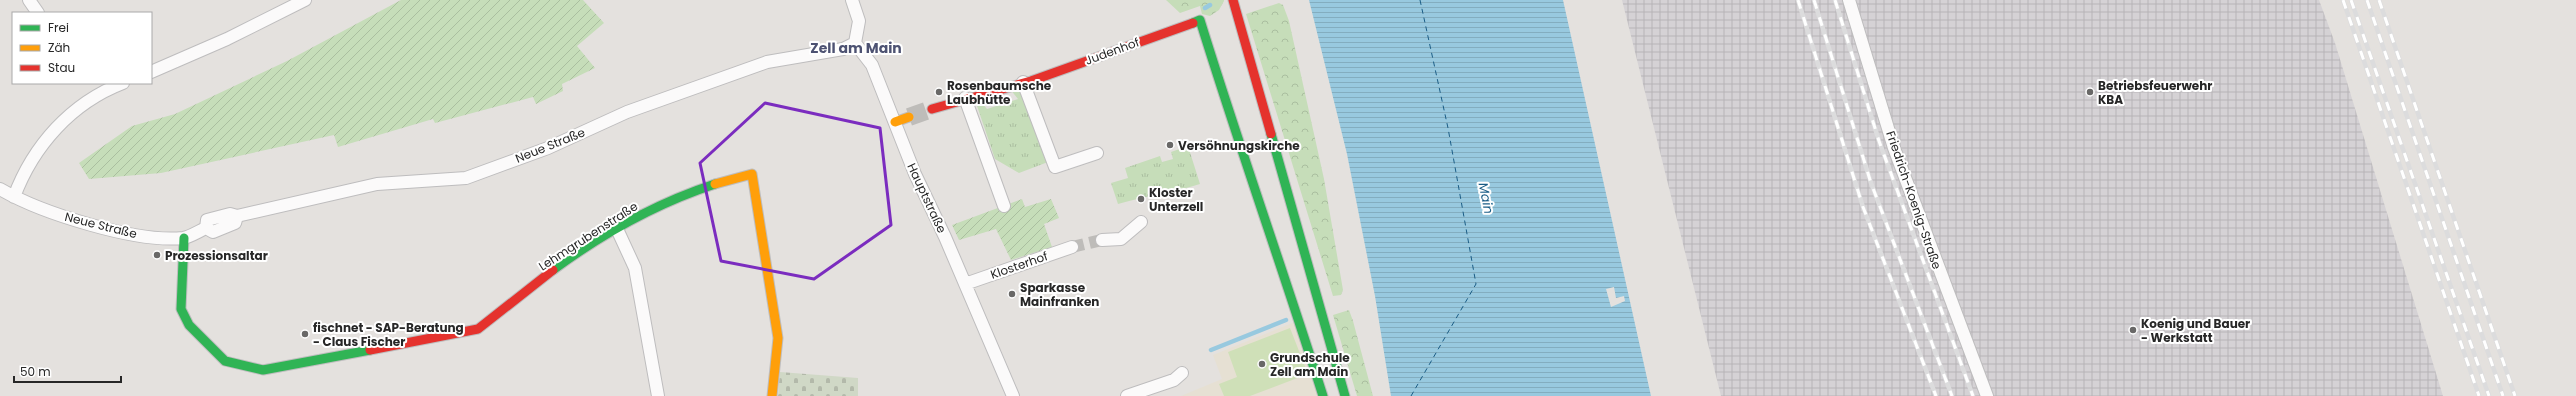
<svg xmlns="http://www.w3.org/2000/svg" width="2576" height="396" font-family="Poppins,sans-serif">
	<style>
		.industrial { fill: url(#industrial-grid) }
		.education { fill: #e6e0d3 }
		.grass { fill: url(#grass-tufts) }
		.forest { fill: url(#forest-crowns) }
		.cemetery { fill: url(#cemetery-stones) }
		.garden { fill: url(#garden-furrows) }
		.pitch { fill: #cfe0b8 }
		.water { fill: url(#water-rules) }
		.pier { fill: #e4e1de }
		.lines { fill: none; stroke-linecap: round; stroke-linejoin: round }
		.stream { stroke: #98c9df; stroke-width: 4.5 }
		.ferry { stroke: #1b5d86; stroke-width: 1; stroke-dasharray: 5 4; stroke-linecap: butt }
		.street-tunnel { stroke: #bebcb9; stroke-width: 12; stroke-dasharray: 12 6; stroke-linecap: butt }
		.secondary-tunnel { stroke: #bebcb9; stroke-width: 18; stroke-dasharray: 18 9; stroke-linecap: butt }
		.street-casing { stroke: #bebdbe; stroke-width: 14 }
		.fast-casing { stroke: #bebdbe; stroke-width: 11 }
		.slow-casing { stroke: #bebdbe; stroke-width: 11 }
		.jam-casing { stroke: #bebdbe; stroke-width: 11 }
		.street { stroke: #fbfafa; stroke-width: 12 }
		.fast { stroke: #30b455; stroke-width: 9 }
		.slow { stroke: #ff9f0a; stroke-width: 9 }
		.jam { stroke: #e5322d; stroke-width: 9 }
		.rail-casing { stroke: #dcdcdd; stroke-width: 4.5 }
		.rail { stroke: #fff; stroke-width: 3; stroke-dasharray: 9; stroke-linecap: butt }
		.marked { fill: none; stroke: #7b2cbf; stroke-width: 3; stroke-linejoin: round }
		.poi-dot { fill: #696867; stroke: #fff; stroke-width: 1.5 }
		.labels { text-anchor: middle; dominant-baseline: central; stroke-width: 4; stroke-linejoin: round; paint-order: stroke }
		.street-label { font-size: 12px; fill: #272727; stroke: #fff }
		.poi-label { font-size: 12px; font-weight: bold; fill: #272727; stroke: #fff; text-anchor: start }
		.water-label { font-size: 13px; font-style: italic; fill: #1b5d86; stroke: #fff }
		.quarter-label { font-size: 14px; font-weight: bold; fill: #4d5272; stroke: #fff }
	</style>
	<defs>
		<pattern id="industrial-grid" width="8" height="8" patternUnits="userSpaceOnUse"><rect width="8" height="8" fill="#d5d2d5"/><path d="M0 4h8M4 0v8" fill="none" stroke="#b7b4b7"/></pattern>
		<pattern id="grass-tufts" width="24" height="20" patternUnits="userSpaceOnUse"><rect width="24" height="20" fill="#c6ddb9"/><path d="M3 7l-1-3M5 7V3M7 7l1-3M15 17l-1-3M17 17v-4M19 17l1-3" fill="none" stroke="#aabe9f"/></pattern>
		<pattern id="forest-crowns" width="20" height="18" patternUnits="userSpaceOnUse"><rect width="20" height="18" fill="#c6ddb9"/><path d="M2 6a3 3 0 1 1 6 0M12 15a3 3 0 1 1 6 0" fill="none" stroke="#aabe9f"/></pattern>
		<pattern id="cemetery-stones" width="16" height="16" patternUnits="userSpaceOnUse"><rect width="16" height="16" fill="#d0d8c6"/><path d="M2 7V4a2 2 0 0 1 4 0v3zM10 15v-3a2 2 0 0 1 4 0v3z" fill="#b3b9aa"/></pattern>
		<pattern id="garden-furrows" width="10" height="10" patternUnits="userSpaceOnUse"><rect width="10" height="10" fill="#c6ddb9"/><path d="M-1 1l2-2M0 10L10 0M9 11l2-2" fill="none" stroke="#aabe9f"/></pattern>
		<pattern id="water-rules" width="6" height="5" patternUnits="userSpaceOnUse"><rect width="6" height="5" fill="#98c9df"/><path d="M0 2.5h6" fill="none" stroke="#83adbf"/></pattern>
	</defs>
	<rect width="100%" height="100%" fill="#e4e1de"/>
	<path class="industrial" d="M1622 0H2319L2335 43 2443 396H1721Z"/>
	<path class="education" d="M1295 322 1318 396H1181L1222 379 1213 355Z"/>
	<path class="grass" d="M1021 86 1048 162 1019 173 995 159 975 100 979 99 987 109 1018 99 1010 89Z
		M1188 146 1200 184C1173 193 1145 196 1118 204L1111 183 1128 178 1125 168 1160 156 1162 162 1173 159 1171 152Z"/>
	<path class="forest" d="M1166 0H1224V1L1219 10 1210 16 1202 14 1200 6 1180 13Z
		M1279 3 1283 5 1289 21 1324 179 1343 290 1341 295 1333 296 1246 14Z
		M1349 310 1353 321 1373 396H1357L1333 315Z"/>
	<path class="cemetery" d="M780 372 858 378V396H778Z"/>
	<path class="garden" d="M401 0H583L604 23 577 46 595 68 562 84 563 91 536 104 533 97 435 123 433 119 338 147 334 135 161 173 89 179 79 163 132 126 175 114 287 61Z
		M1022 199 1025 207 1051 199 1059 218 1044 224 1052 247 1011 260 996 229 959 240 952 225Z"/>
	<path class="pitch" d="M1290 328 1308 374 1250 396H1224L1219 384 1237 377 1228 352Z"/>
	<path class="water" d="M1309 0H1563L1651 396H1391L1375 296 1347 154Z"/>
	<path class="pier" d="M1614 287 1616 298 1624 296 1625 301 1611 307 1606 289Z"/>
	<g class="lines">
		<path class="stream" d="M1205 8 1210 5
			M1211 350 1286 320"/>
		<path class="ferry" d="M1411 396 1476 284 1448 128 1420 0"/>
		<path class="street-tunnel" d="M1072 247 1102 240"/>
		<path class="secondary-tunnel" d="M909 117 932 109"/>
		<g class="street-casing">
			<path id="street" d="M29 0 38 13
				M852 0 859 21 855 43
				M1849 0 1894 148 1987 396
				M855 43 872 65 915 174 945 237 1013 396
				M151 72 227 39 305 0
				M1023 82 1055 167 1097 153
				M965 98 1004 206
				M0 189C41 213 136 243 183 238 190 237 199 231 206 228
				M14 197C33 146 71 103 123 83
				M206 228 207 220 230 214 237 216 377 184 466 178 548 148 627 112 767 62 843 49 855 43
				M206 228 213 232 235 223 237 216
				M617 229 635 268 658 396
				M1102 240 1121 239 1141 222
				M965 284 1072 247
				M1127 396 1174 380 1182 373"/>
		</g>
		<g class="fast-casing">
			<path id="fast" d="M1193 23 1200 20C1239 146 1283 270 1323 396
				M1271 134 1345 396
				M184 238 181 309 189 325 225 361 263 370 370 350
				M553 270C603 233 657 203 715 184"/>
		</g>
		<g class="slow-casing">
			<path id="slow" d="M895 122 909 117
				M715 184 752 174 778 338 772 396"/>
		</g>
		<g class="jam-casing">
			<path id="jam" d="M1233 0 1271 134
				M932 109 1031 81 1193 23
				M370 350 478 329 553 270"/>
		</g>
		<use href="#street" class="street"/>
		<use href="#fast" class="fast"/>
		<use href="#slow" class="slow"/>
		<use href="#jam" class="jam"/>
		<g class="rail-casing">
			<path id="rail" d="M1798 0 1863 207 1936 396
				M1814 0 1871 183 1952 396
				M1835 0 1879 141 1973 396
				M2343 0 2479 396
				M2351 0 2489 396
				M2367 0 2503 396
				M2379 0 2515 396"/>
		</g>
		<use href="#rail" class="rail"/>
	</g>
	<path class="marked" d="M765 103 880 128 891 225 814 279 721 261 700 163Z"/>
	<g class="poi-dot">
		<circle cx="939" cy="92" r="4"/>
		<circle cx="2090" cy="92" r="4"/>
		<circle cx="1170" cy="145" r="4"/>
		<circle cx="1141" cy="199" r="4"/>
		<circle cx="157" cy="255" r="4"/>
		<circle cx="1012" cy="294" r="4"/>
		<circle cx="2133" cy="330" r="4"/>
		<circle cx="305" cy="334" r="4"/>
		<circle cx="1262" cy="364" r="4"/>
	</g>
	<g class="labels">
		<g class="street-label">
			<text transform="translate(1112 51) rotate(-20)">Judenhof</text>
			<text transform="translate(550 145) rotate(-22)">Neue Straße</text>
			<text transform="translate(927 198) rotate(65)">Hauptstraße</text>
			<text transform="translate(1914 200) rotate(71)">Friedrich-Koenig-Straße</text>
			<text transform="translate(101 225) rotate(14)">Neue Straße</text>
			<text transform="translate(588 236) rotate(-33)">Lehmgrubenstraße</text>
			<text transform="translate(1019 265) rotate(-19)">Klosterhof</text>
		</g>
		<g class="poi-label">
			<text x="947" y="85">Rosenbaumsche<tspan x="947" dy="14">Laubhütte</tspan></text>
			<text x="2098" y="85">Betriebsfeuerwehr<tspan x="2098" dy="14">KBA</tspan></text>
			<text x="1178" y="145">Versöhnungskirche</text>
			<text x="1149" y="192">Kloster<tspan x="1149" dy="14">Unterzell</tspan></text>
			<text x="165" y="255">Prozessionsaltar</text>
			<text x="1020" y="287">Sparkasse<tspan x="1020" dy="14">Mainfranken</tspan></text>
			<text x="2141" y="323">Koenig und Bauer<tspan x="2141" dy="14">- Werkstatt</tspan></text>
			<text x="313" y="327">fischnet - SAP-Beratung<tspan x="313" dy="14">- Claus Fischer</tspan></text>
			<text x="1270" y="357">Grundschule<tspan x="1270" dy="14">Zell am Main</tspan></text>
		</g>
		<g class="water-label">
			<text transform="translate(1486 198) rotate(79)">Main</text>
		</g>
		<g class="quarter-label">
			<text x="856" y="48">Zell am Main</text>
		</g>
	</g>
	<rect x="12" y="12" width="140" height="72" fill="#ffffff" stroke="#a9a9a9"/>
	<rect x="20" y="25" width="20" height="6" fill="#30b455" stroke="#a9a9a9"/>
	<text x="48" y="32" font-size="12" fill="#272727">Frei</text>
	<rect x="20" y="45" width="20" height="6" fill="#ff9f0a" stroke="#a9a9a9"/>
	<text x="48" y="52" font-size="12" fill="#272727">Zäh</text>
	<rect x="20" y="65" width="20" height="6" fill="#e5322d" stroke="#a9a9a9"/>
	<text x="48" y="72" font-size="12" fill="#272727">Stau</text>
	<path d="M14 376v6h107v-6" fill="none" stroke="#272727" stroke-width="2"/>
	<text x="20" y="376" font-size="12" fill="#272727" stroke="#ffffff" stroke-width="3" paint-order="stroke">50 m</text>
</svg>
